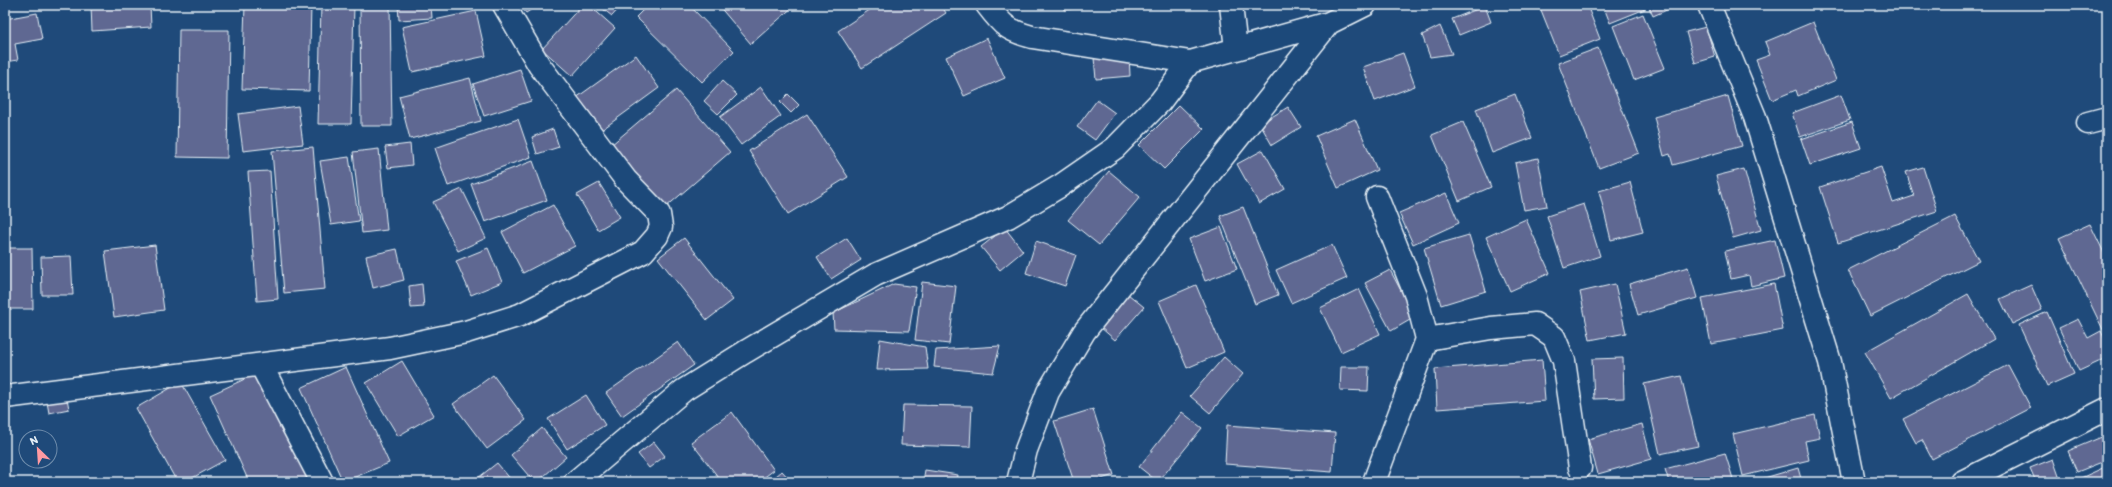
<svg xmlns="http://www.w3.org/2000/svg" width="2112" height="487" font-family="Itim,sans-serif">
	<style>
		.building { fill: #5e6892; stroke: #e8f1f8 }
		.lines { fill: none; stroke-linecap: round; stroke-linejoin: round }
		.minor-casing { stroke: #e8f1f8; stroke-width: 25 }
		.minor { stroke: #1f4a7a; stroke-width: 22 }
	</style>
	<rect width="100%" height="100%" fill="#1f4a7a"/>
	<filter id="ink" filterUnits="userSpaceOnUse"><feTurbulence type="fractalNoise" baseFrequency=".025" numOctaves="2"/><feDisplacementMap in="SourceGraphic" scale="8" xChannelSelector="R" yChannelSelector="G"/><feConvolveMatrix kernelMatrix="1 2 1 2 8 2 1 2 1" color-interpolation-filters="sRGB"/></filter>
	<g filter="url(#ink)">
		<path class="building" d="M91 5H150L151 27 92 31Z
			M245 5H311L309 91 242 89Z
			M321 5H354L351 124H318Z
			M360 5H390L392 126H361Z
			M398 5H431L432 18 399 20Z
			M520 5H538L526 13Z
			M582 5H589L615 28 572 76 542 49Z
			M598 5H622L612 16Z
			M648 5H689L734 51 702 82 636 17Z
			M718 5H795L751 44Z
			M877 5H941L946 13 862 68 838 31Z
			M1064 5H1097L1064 10Z
			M1539 5H1587L1600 39 1559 55Z
			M1603 5H1643L1645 9 1610 23Z
			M1648 5H1678L1653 16Z
			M1485 6 1491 22 1459 35 1452 19Z
			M476 11 486 56 412 72 402 27Z
			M37 13 42 39 15 44 18 60 5 62V19Z
			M1643 14 1665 68 1634 80 1613 26Z
			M1813 22 1836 80 1798 96 1796 90 1772 100 1756 60 1770 55 1765 42Z
			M1440 26 1452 54 1430 57 1422 35Z
			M1706 27 1715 57 1695 63 1686 32Z
			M179 30H229L227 158 177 157Z
			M987 38 1005 78 964 96 946 57Z
			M1598 48 1639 153 1599 168 1558 63Z
			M1403 53 1415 86 1375 101 1363 67Z
			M636 55 659 88 600 131 576 98Z
			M1129 55 1130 76 1096 79 1094 58Z
			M520 69 531 101 484 116 473 84Z
			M470 78 481 121 410 139 399 96Z
			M722 81 737 95 718 114 704 101Z
			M761 87 781 116 741 145 720 117Z
			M676 90 730 152 665 208 611 145Z
			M788 94 799 105 791 113 780 102Z
			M1515 94 1532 138 1492 153 1476 109Z
			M1841 95 1850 120 1800 137 1792 113Z
			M1728 96 1742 146 1673 165 1670 154 1664 156 1654 117Z
			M1097 100 1115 113 1095 140 1077 127Z
			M1179 105 1204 129 1164 169 1139 145Z
			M298 106 303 144 243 151 238 114Z
			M1288 107 1301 127 1272 145 1260 124Z
			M807 114 848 177 788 214 749 151Z
			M518 119 531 157 448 186 435 148Z
			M1355 119 1377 170 1338 188 1316 136Z
			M1463 122 1491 187 1459 201 1432 135Z
			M1852 122 1861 148 1810 165 1801 139Z
			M553 129 559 147 537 154 532 137Z
			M410 144 412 165 388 168 385 147Z
			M313 147 325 289 284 293 272 151Z
			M379 149 387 230 362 233 353 152Z
			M1263 150 1285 189 1259 204 1237 164Z
			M349 157 359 221 331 225 320 161Z
			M1538 158 1547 206 1524 210 1515 163Z
			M533 161 547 200 485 222 471 184Z
			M1881 167 1893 203 1914 196 1906 172 1923 167 1937 211 1838 243 1820 187Z
			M1744 169 1761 230 1733 238 1716 176Z
			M270 171 278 299 257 301 248 172Z
			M1109 171 1140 197 1099 245 1068 220Z
			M1630 182 1643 232 1611 240 1599 191Z
			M599 183 620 217 598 230 577 195Z
			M462 189 486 238 458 251 433 202Z
			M1446 193 1459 223 1413 244 1399 213Z
			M1584 204 1600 256 1564 268 1547 216Z
			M553 205 575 246 523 273 502 232Z
			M1243 207 1278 295 1255 304 1220 216Z
			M1955 216 1979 261 1870 316 1848 270Z
			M1526 219 1550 273 1510 291 1486 237Z
			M2090 224 2107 259V338L2059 238Z
			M1221 227 1237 269 1205 281 1189 239Z
			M1005 228 1023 251 1000 270 981 247Z
			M1469 235 1486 291 1441 305 1424 248Z
			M684 238 733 300 707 320 658 258Z
			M847 238 861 260 831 279 817 257Z
			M1775 240 1784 278 1751 286 1749 275 1731 279 1725 251Z
			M1036 241 1076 255 1065 286 1026 273Z
			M155 245 164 310 114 317 105 251Z
			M1332 245 1347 278 1291 303 1276 270Z
			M5 248H32L33 309H5Z
			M488 248 502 282 471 295 456 261Z
			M397 249 404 280 373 288 366 256Z
			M71 256 73 295H42L41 257Z
			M1688 267 1697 298 1638 315 1629 284Z
			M1390 270 1415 317 1391 331 1365 283Z
			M922 282 956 286 949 344 915 340Z
			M422 284 424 307 411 308 409 286Z
			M894 284 916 287 909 331 834 329 833 313Z
			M1615 284 1626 333 1590 340 1580 292Z
			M1774 284 1783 330 1711 344 1702 298Z
			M1196 285 1224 352 1187 368 1159 301Z
			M2031 285 2042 310 2012 324 2000 299Z
			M1359 289 1380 334 1341 352 1320 308Z
			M1128 294 1144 307 1115 340 1100 327Z
			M1968 294 1994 339 1891 398 1865 352Z
			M2047 312 2074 374 2047 386 2019 325Z
			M2078 319 2088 338 2101 331 2107 344V358L2079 371 2059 328Z
			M880 339 925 347 928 369 877 370Z
			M678 342 694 365 622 416 606 393Z
			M1000 346 993 373 934 367 936 350Z
			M1224 357 1243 374 1210 413 1190 396Z
			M1623 358 1624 398 1594 399 1592 359Z
			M1542 360 1545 401 1437 409 1435 369Z
			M402 361 434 415 398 436 366 383Z
			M2008 365 2031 408 1932 459 1922 440 1916 443 1903 419Z
			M346 367 389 463 343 482 301 388Z
			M1341 367H1369L1368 391 1340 390Z
			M260 372 308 478 299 482H249L210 395Z
			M493 375 526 420 487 449 453 404Z
			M1681 376 1698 446 1660 454 1644 384Z
			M181 382 225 460 185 482H177L136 408Z
			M66 393 69 409 49 413 46 397Z
			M586 395 605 425 567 449 548 419Z
			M903 405 972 406 970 447 901 445Z
			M1093 409 1114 475 1092 482H1074L1054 421Z
			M732 412 774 470 758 482H722L691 442Z
			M1182 412 1202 428 1158 482 1139 467Z
			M1815 415 1820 438 1805 441 1809 460 1743 476 1733 434Z
			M1642 424 1651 459 1598 474 1588 439Z
			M1227 425 1335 433 1332 472 1225 464Z
			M542 428 566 457 537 482H534L511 455Z
			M2104 436 2107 442V460L2077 472 2068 451Z
			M654 442 665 456 649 468 638 454Z
			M1725 453 1734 482H1669L1665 469Z
			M2053 459 2060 479 2053 482H2036L2030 468Z
			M497 463 513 482H473Z
			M2107 466V482H2083L2081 478Z
			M1798 468 1802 482H1751Z
			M925 470 958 475 957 482H923Z
			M782 471 792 482H769Z"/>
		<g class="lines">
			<g class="minor-casing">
				<path id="minor" d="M987 5C1003 26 1007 30 1032 37L1190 62 1329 23 1365 5
					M1231 5 1236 49
					M1709 5 1755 117 1830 362 1854 482
					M2088 123 2107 118
					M1427 339 1491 328 1535 324 1554 337 1564 361 1580 468
					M261 365 322 482
					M5 397 390 348 466 332 520 315 643 252 657 236 661 227 659 214 626 180 539 65 504 5
					M575 482 684 390 745 352 875 275 1008 217 1060 186 1115 148 1160 102 1190 62
					M1018 482 1026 450 1048 392 1084 332 1329 23
					M1374 482 1427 339 1416 296 1377 197
					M1962 482 2107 409"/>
			</g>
			<use href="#minor" class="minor"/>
		</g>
	</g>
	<rect width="2112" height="487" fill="none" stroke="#1f4a7a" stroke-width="20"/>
	<rect x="10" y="10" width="2092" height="467" fill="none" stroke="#e8f1f8" stroke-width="1.5" filter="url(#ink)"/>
	<g transform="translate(38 449) rotate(335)"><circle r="19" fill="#1f4a7a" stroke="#6f8dac"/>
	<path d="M0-3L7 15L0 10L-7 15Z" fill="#ff9aa2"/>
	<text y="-6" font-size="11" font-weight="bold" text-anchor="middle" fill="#e8f1f8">N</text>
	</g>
</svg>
